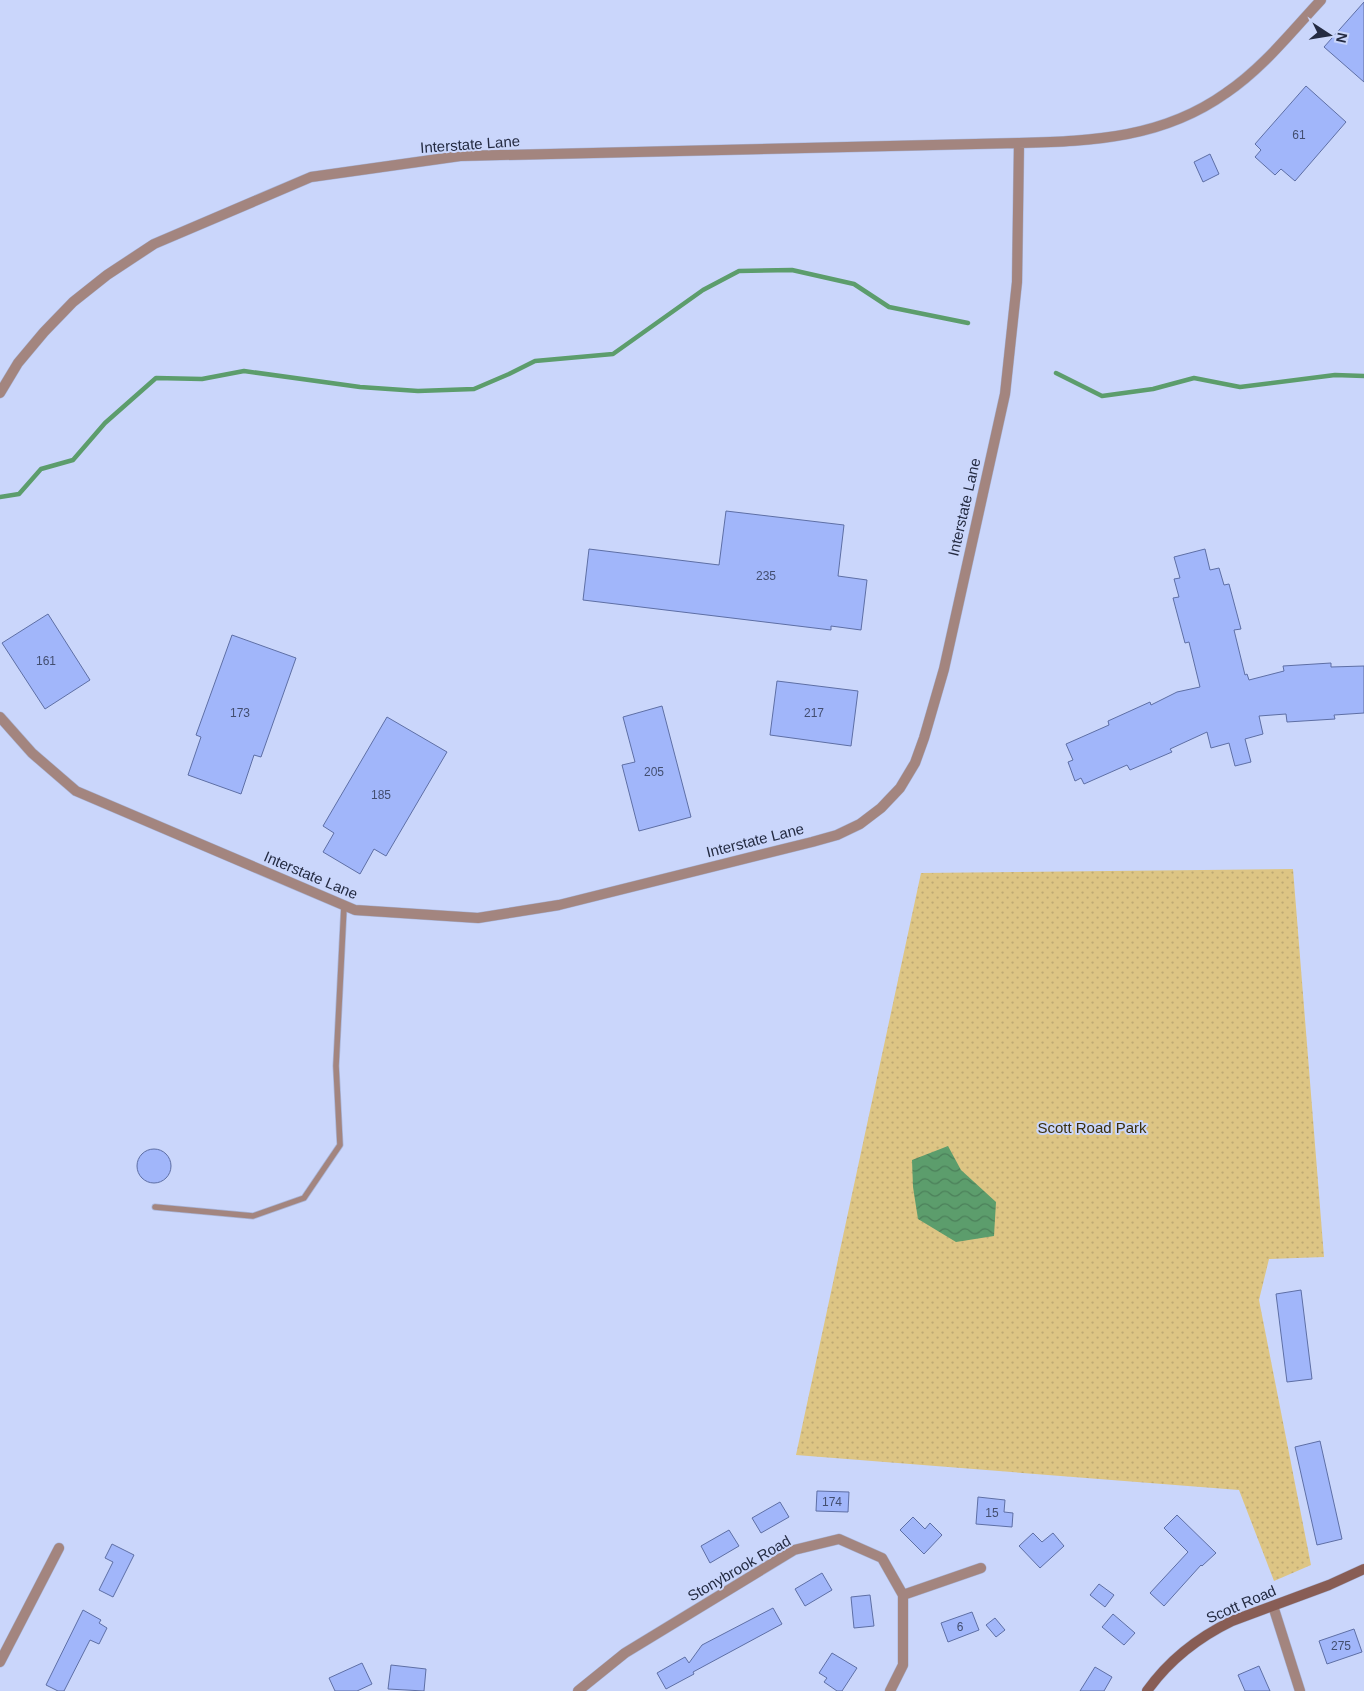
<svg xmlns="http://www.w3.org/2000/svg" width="1364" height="1691" font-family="Arial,sans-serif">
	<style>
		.park { fill: url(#park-dots) }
		.water { fill: url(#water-waves) }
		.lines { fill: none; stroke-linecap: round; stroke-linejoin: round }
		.stream { stroke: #5c9d6c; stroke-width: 4.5 }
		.building { fill: #a1b6fa; stroke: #5e6fa5 }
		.service-casing { stroke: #a9b4d6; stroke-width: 7 }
		.minor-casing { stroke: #a9b4d6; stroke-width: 11 }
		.secondary-casing { stroke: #a9b4d6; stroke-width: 11 }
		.service { stroke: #a3857f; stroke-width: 5.5 }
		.minor { stroke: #a3857f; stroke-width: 10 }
		.secondary { stroke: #885d55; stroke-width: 10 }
		.labels { text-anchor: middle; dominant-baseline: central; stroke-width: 4; stroke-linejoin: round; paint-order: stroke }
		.number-label { font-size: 12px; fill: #434e70 }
		.street-label { font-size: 15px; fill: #242b42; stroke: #cad6fb }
		.park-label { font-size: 15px; fill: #392e0c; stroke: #cad6fb }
	</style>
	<defs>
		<pattern id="park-dots" width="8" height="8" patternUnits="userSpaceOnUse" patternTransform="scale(1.25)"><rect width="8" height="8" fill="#ddc584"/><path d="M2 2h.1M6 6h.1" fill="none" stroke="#bea973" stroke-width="1.8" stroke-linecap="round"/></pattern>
		<pattern id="water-waves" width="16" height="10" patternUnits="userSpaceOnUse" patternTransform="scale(1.25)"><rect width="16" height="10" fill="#5c9d6c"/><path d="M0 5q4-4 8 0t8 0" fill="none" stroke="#4c805a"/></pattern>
	</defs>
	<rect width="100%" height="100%" fill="#cad6fb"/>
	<path class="park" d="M1293 869 1324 1257 1269 1259 1259 1300 1311 1565 1274 1581 1239 1490 796 1455 921 873Z"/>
	<path class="water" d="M948 1146 961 1170 996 1202 994 1236 956 1242 918 1219 913 1187 912 1160Z"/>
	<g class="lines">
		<path class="stream" d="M1056 373 1102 396 1153 389 1194 378 1240 387 1335 375 1364 376
			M0 497 19 494 41 469 73 460 105 423 156 378 202 379 244 371 360 387 418 391 474 389 509 374 535 361 613 354 703 290 739 271 792 270 854 284 889 307 968 323"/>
	</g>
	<path class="building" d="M1364 2V82L1324 47Z
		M1306 86 1346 122 1295 181 1281 169 1275 175 1255 157 1261 150 1255 144Z
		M1210 154 1219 174 1203 182 1194 162Z
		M726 511 844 525 838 576 867 580 861 630 831 626V630L583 600 589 549 719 565Z
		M1205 549 1210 570 1219 568 1224 585 1229 584 1241 629 1234 630 1245 675 1247 674 1249 680 1284 671 1283 666 1331 663V667L1364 666V713L1334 715 1335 719 1287 722 1286 714 1259 716 1263 734 1245 739 1251 762 1235 766 1229 743 1211 748 1207 732 1170 749 1172 752 1130 770 1127 765 1084 784 1081 778 1075 781 1068 762 1073 760 1066 744 1109 725 1108 721 1150 702 1151 705 1177 692 1200 687 1189 642 1185 643 1173 598 1179 597 1174 579 1180 578 1174 557Z
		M48 614 90 680 45 709 2 643Z
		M232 635 296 658 261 757 254 755 241 794 188 775 201 737 196 735Z
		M777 681 858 691 851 746 770 735Z
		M662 706 691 817 639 831 622 765 635 762 623 717Z
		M387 717 447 752 386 856 374 849 360 874 323 852 334 833 323 826Z
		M137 1166a17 17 0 1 1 34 0a17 17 0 1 1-34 0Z
		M1301 1290 1312 1379 1287 1382 1276 1294Z
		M1320 1441 1342 1539 1317 1545 1295 1447Z
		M817 1491 849 1492 848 1512 816 1511Z
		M978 1497 1005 1500 1004 1512 1013 1513 1012 1527 976 1524Z
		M780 1502 789 1517 761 1533 752 1518Z
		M1177 1515 1216 1553 1202 1566 1201 1565 1164 1606 1150 1593 1188 1552 1164 1528Z
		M913 1517 925 1529 930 1523 942 1535 924 1554 900 1530Z
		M729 1530 739 1546 710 1563 701 1546Z
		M1033 1533 1042 1542 1053 1533 1064 1546 1040 1568 1019 1546Z
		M112 1544 134 1555 113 1597 99 1590 113 1562 105 1558Z
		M822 1573 832 1590 805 1606 795 1589Z
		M1099 1584 1114 1595 1105 1607 1090 1595Z
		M870 1595 874 1626 854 1628 851 1597Z
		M773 1608 782 1624 693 1672 694 1674 666 1689 657 1673 685 1657 689 1663 702 1645Z
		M83 1610 101 1620 99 1623 107 1628 99 1644 90 1640 64 1691H58L46 1685Z
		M972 1612 979 1630 948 1642 941 1623Z
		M1113 1614 1135 1633 1124 1645 1102 1627Z
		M995 1618 1005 1630 996 1637 986 1625Z
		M1354 1629 1362 1652 1327 1664 1319 1641Z
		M832 1653 857 1668 842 1691H837L824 1682 827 1678 819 1673Z
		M362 1663 372 1684 357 1691H335L329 1678Z
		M391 1665 426 1669 424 1691 388 1689Z
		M1259 1666 1270 1691H1245L1238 1675Z
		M1095 1667 1112 1677 1104 1691H1080Z"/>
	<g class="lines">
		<g class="service-casing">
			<path id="service" d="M155 1207 253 1216 304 1198 340 1145 336 1066 344 906"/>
		</g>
		<g class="minor-casing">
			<path id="minor" d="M1019 143C1094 141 1163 138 1226 93 1263 68 1291 32 1321 0
				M0 393 18 363 44 332 73 302 107 275 154 244 311 177 460 156 1019 143 1017 282 1005 394 944 669 924 738 915 763 900 788 881 808 860 824 837 835 812 842 559 905 478 918 355 910 76 791 32 753 0 717
				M903 1595 981 1568
				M1273 1606 1300 1691
				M0 1662 59 1548
				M578 1691 625 1653 794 1550 839 1539 882 1558 903 1595V1665L890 1691"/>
		</g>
		<g class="secondary-casing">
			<path id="secondary" d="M1147 1691C1169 1660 1197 1638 1232 1621L1329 1585 1364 1569"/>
		</g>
		<use href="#service" class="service"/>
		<use href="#minor" class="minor"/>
		<use href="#secondary" class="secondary"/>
	</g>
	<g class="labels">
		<g class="number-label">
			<text x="1299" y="135">61</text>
			<text x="766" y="576">235</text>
			<text x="46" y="661">161</text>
			<text x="240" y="713">173</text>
			<text x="814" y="713">217</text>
			<text x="654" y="772">205</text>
			<text x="381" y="795">185</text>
			<text x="832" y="1502">174</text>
			<text x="992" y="1513">15</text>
			<text x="960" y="1627">6</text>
			<text x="1341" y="1646">275</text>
		</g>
		<g class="street-label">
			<text transform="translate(470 144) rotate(-4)">Interstate Lane</text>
			<text transform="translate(964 507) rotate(-77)">Interstate Lane</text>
			<text transform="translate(755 840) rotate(-14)">Interstate Lane</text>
			<text transform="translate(311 875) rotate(23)">Interstate Lane</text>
			<text transform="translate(739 1568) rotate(-30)">Stonybrook Road</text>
			<text transform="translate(1241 1604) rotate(-23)">Scott Road</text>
		</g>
		<g class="park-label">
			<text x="1092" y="1127">Scott Road Park</text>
		</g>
	</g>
	<g transform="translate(1329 35) rotate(102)" stroke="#cad6fb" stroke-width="4" paint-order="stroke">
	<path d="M0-4L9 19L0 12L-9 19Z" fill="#242b42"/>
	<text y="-8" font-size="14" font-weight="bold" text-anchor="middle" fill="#242b42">N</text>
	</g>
</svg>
